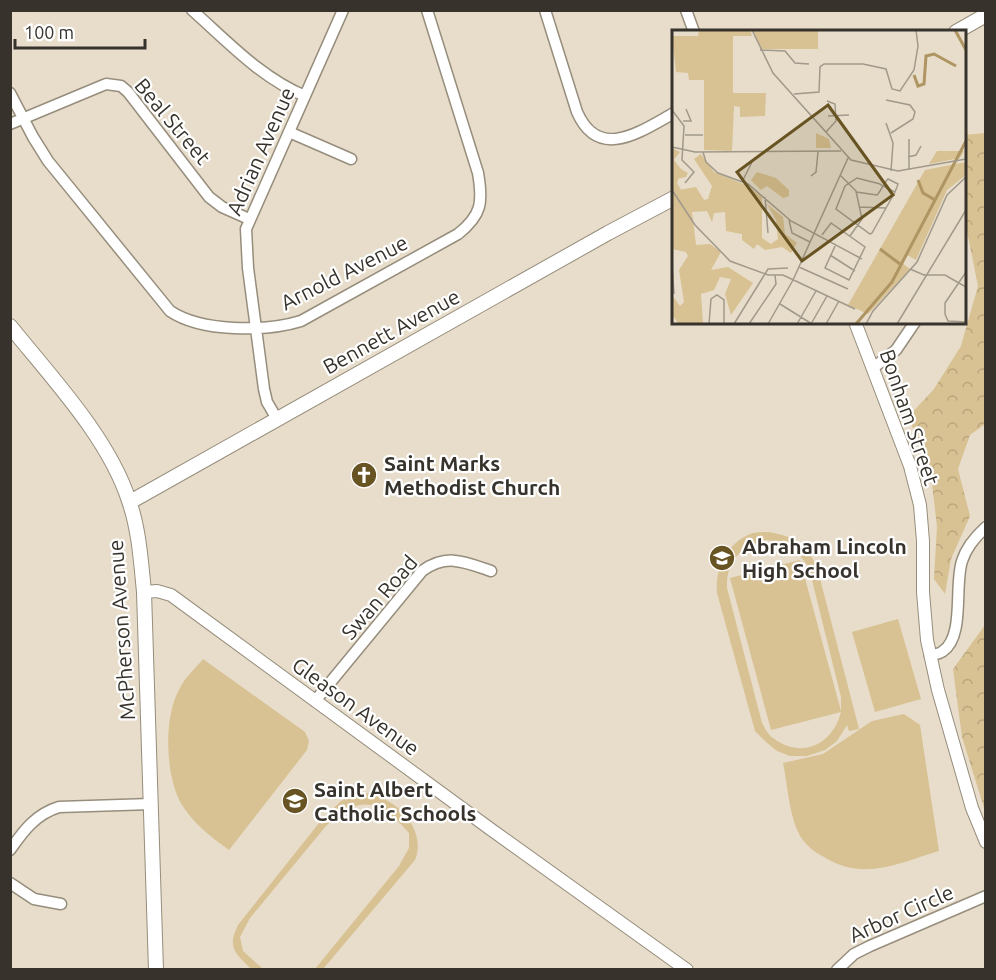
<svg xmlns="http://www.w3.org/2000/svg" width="996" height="980" font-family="Ubuntu,sans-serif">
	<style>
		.grass { fill: #d8c192; fill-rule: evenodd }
		.forest { fill: url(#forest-crowns) }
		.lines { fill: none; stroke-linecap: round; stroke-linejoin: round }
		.minor-casing { stroke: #968d7c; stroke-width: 13 }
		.tertiary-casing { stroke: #968d7c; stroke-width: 14 }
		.secondary-casing { stroke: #968d7c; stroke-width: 16 }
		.minor { stroke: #fff; stroke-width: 10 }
		.tertiary { stroke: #fff; stroke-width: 12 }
		.secondary { stroke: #fff; stroke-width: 14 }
		.labels { text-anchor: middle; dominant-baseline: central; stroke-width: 4.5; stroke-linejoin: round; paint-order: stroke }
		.street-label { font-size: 21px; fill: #37332c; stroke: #fff }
		.poi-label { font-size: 21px; font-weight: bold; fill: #37332c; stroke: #fff; text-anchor: start }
		.inset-river { fill: none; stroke: #ae9562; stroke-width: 3 }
		.inset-road { fill: none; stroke: #a1998b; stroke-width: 1.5 }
		.view { fill: #685322; fill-opacity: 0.15; stroke: #685322; stroke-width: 3 }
		.inset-edge { fill: none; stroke: #37332c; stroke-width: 3 }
	</style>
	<defs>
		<pattern id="forest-crowns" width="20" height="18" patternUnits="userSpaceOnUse" patternTransform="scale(1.5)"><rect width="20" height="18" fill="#d8c192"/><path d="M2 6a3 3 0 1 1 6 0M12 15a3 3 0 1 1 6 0" fill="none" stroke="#baa67e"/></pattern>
	</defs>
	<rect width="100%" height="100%" fill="#e7ddca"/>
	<path class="grass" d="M769 532C795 537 805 543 817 567L859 729 849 731 847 725 837 741 825 750 807 756H790L777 751 766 742 755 731 717 593C715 570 726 544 750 534 755 532 763 532 769 532ZM766 540C787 543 798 550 809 568L841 697V711L800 560 730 578 771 730 841 712C833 744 802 760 773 738 768 735 765 728 762 723L727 588C726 561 740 547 766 540Z
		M898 619 921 699 875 712 852 632Z
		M203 659 305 732 309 741 307 750 229 850C211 837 194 824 182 805 165 777 163 716 180 688 185 677 196 668 203 659Z
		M904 714 920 725 939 851C898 863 864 882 824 857 816 853 807 846 802 839 789 819 788 786 783 763L823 754 872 721Z
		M366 793C372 795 379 796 384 799 407 810 425 836 415 860L323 969H315L399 866 409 848V833C380 799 359 794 326 826L250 918 240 937 243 951 263 969H251C235 952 227 949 238 925L323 818 341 801 352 795Z"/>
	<path class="forest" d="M985 133V424L970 435 958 469 970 516 951 559 945 594 934 579 937 527 930 466 908 417 934 389 961 346 978 286 965 221 964 135Z
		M985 625V811L962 737 953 669Z"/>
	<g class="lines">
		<g class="minor-casing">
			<path id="minor" d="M192 10C227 41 261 78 305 96
				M545 10 577 112C599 162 641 131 674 113
				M686 10 694 32
				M10 93 33 137 48 161 170 311C201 332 265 332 301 321L458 234C482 215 483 202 478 173L427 10
				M10 124 106 84 121 86 128 92 209 197 222 207 249 219
				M289 132 351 159
				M873 368 896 350 915 322
				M277 419 267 402 264 389 248 268 246 229 343 10
				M930 656C934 654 940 654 943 651 965 636 954 585 962 561 966 548 975 537 986 527
				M315 701 422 571C447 553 465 562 491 571
				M10 850C24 830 36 814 59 807L151 804
				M10 883 34 899 61 904
				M837 970 854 954 870 946 986 896"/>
		</g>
		<g class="tertiary-casing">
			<path id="tertiary" d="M855 322 910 466 920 505 923 541V592L927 640 938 690 972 808 986 842
				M144 592 157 591 171 595 489 828 687 970"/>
		</g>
		<g class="secondary-casing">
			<path id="secondary" d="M956 32 986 15
				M10 326C51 377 109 438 129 501 139 529 141 562 144 592L156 970
				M130 502 608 233 674 198"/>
		</g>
		<use href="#minor" class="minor"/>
		<use href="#tertiary" class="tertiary"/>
		<use href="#secondary" class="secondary"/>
	</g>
	<defs>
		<g id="church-disc" transform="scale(1.35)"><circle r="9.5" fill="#685322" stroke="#fff"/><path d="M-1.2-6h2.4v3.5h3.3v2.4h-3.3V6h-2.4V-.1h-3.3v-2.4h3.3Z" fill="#fff"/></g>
		<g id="school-disc" transform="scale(1.35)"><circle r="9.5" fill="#685322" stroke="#fff"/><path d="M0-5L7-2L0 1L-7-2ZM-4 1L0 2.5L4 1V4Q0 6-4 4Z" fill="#fff"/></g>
	</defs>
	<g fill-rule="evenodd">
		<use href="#church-disc" x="364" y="475"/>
		<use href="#school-disc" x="722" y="558"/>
		<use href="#school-disc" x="295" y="801"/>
	</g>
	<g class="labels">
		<g class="street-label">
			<text transform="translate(173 121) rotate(50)">Beal Street</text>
			<text transform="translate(260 151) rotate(-66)">Adrian Avenue</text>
			<text transform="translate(344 272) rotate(-27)">Arnold Avenue</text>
			<text transform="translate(391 331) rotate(-29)">Bennett Avenue</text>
			<text transform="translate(910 417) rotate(71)">Bonham Street</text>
			<text transform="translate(379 597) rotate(-49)">Swan Road</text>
			<text transform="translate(121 630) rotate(-94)">McPherson Avenue</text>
			<text transform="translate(356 706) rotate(36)">Gleason Avenue</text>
			<text transform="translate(901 913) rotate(-24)">Arbor Circle</text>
		</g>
		<g class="poi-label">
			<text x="384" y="463">Saint Marks<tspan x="384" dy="24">Methodist Church</tspan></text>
			<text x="742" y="546">Abraham Lincoln<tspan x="742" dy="24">High School</tspan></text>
			<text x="314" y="789">Saint Albert<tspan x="314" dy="24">Catholic Schools</tspan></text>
		</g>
	</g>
	<g transform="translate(672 30)">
		<rect width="294" height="294" fill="#e7ddca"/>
		<path d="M144 103 157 109 159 118H144ZM85 142 104 148 117 160V166L111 168 95 156 89 160 79 150Z" fill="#d8c192"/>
		<path d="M0 118 8 122 1 131 4 136 16 143 14 147 3 149 7 160 24 157 32 170 36 169 40 156 22 129 29 124 42 142 76 156 90 167V208L99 214 106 209 104 190 95 174 111 187 113 204 125 213 119 223 110 217 93 220 85 214 82 219 70 210V204L54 201 53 182 42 183 40 192 35 181 20 182 24 215 38 214 49 222 39 240 56 237 81 253 59 285 53 264 59 249 48 247 42 260 29 264 31 294H7L0 285V265L8 276 12 272 7 240 16 226 14 222 0 219Z" fill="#d8c192"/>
		<path d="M27 0H78L80 6H61V63H94L93 86 68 87V77L62 76 60 121 32 120V50H17L16 43 4 42 0 6H26ZM81 0H146V19H89Z" fill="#d8c192"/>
		<path d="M0 119 2 130 14 146 8 145 5 153 9 160 21 158 30 169 32 180H15L0 158ZM265 121H292L288 128 257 134ZM294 132V145L275 160 244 230 235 225 230 233 238 239 196 284 176 275 253 140Z" fill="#d8c192"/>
		<path class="inset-river" d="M283 0 294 20M242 45 246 56 252 54 254 26 262 24 284 36M246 150 251 163 263 170M208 219 228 234M184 294 220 252 294 111"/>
		<path class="inset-road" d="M80 0 101 43 179 130 226 141 294 129M88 20 113 21 123 33 137 34M0 51V80M122 64 147 62 148 37 152 34H191L214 39 220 59 228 61 242 40 246 16 244 0M214 70 238 75 243 82 241 89 219 103M0 80 12 96 10 130 22 142 13 153M156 86 177 85M11 91H19L14 79M214 93 221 113 219 141M154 102 164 91 163 74 155 71M13 105H31M0 117 23 122 169 121M31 122 34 132 46 143 76 154 119 191 190 229M236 127 244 125 249 116M237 140V109M168 145 184 161 190 189 178 206M139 146 144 142 146 122M70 152 80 132M0 160 23 195 58 231 96 245H111L183 279M184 162 205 165 206 164 208 161 211 156 215 150 216 149 226 154 225 157 223 162 214 178 200 203 198 204 164 179 173 156 185 148 208 154 209 155 223 162M93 167 96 203M187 177 214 178M117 190 120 203 138 212M150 205 159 193 193 217 177 250 153 238 164 214M158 225 183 241M0 234 2 264M127 237 176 259M238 239 252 245H273L294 257M294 242 273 273V284L276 291 294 292M108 274 140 294M37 294 39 269 45 265 52 270V294M62 294 96 239 116 238M77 294 104 254 103 245M96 294 121 250 176 128M125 294 144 261M139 294 155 266M154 294 167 271M194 294 201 281 245 232 275 165 294 147M225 294 294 180"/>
		<path class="view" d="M156 75 221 165 130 231 65 142Z"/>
		<rect width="294" height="294" class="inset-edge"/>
	</g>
	<rect width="996" height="980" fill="none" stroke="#37332c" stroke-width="24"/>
	<path d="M15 39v9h130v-9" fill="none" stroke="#37332c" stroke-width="3"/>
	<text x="24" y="39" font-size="18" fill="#37332c" stroke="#ffffff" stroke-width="4.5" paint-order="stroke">100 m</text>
</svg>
